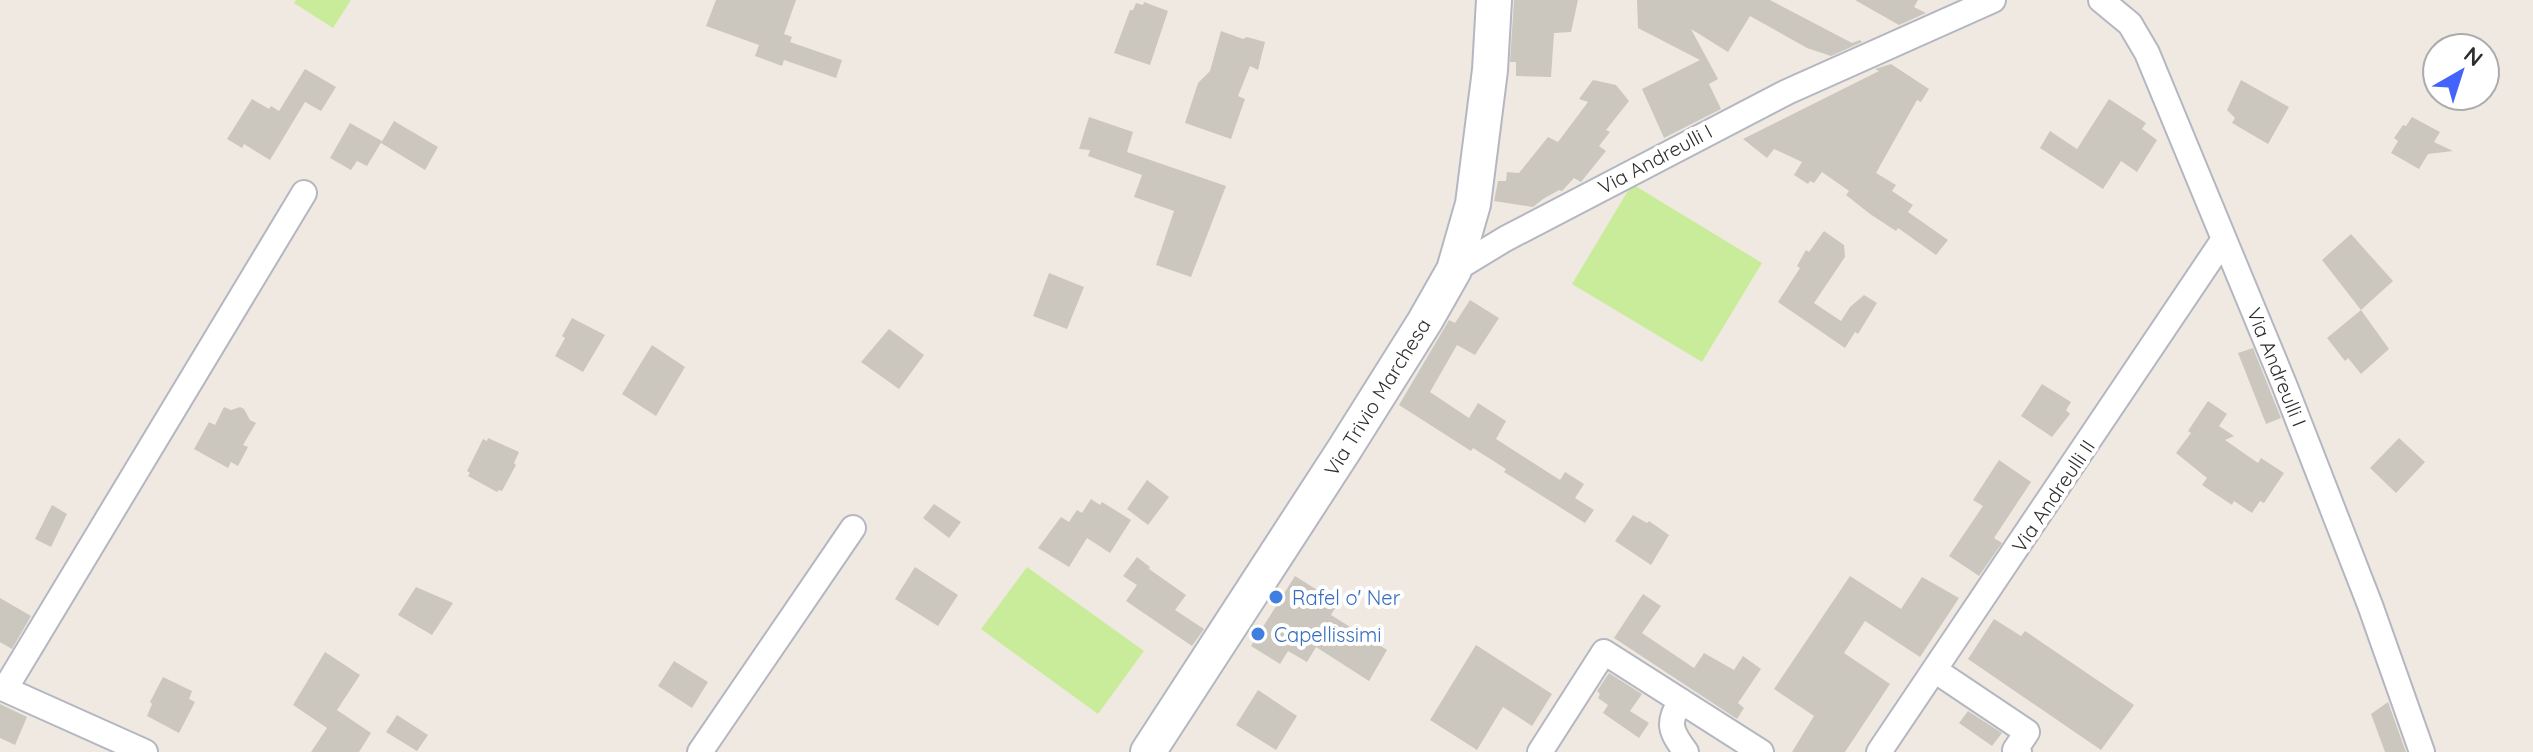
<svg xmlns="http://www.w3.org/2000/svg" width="2533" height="752" font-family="Quicksand,sans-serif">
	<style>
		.pitch { fill: #c9ec9a }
		.building { fill: #cbc7bf }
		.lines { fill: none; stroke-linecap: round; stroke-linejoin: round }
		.street-casing { stroke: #b4b7c1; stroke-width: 28 }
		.secondary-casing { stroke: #b4b7c1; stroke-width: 38 }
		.street { stroke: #fff; stroke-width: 24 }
		.secondary { stroke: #fff; stroke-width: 34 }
		.shop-dot { fill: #3f7fe0; stroke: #fff; stroke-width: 3 }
		.labels { text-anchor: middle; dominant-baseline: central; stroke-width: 8; stroke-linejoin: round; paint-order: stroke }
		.street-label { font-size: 20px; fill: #2e2e2e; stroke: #fff }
		.shop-label { font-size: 20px; fill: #366cbe; stroke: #fff; text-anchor: start }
	</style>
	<rect width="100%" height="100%" fill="#efe9e1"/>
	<path class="pitch" d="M296 0H351L333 28 294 3Z
		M1632 184 1762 263 1702 362 1572 284Z
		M1027 567 1144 651 1098 714 981 629Z"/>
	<path class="building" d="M716 0H796L784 34 792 37 790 42 842 60 836 78 784 60 782 66 755 56 759 45 706 26Z
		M1514 0H1578L1571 32 1554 33 1551 77 1516 76V62H1510Z
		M1637 0H1770L1852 43 1860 40 1862 42 1831 56 1807 48 1750 16 1728 52 1691 29 1718 79 1709 84 1721 109 1664 138 1642 89 1700 60 1638 28Z
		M1855 0H1918L1914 7 1926 13 1899 25Z
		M1144 2 1168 11 1150 65 1114 53 1130 10H1133L1136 3 1143 5Z
		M1221 31 1243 39 1247 37 1265 42 1258 70 1250 66 1238 96 1245 99 1231 139 1185 123 1198 83 1210 71Z
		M1891 64 1929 89 1921 102 1917 100 1876 173 1896 185 1892 191 1913 205 1908 212 1948 240 1936 255 1898 228 1896 231 1870 214 1846 195 1849 191 1822 172 1814 183 1810 181 1808 184 1794 175 1802 162 1774 149 1767 158 1743 139 1879 71 1875 69Z
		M305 69 336 87 321 111 305 102 270 160 244 144 242 148 227 139 252 99 269 109 271 106 279 111Z
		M1593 80 1616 85 1629 101 1606 130 1610 132 1599 146 1606 151 1581 182 1574 178 1562 191 1559 190 1543 199 1533 207 1494 201 1498 181H1506L1507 172 1519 173 1548 137 1558 142 1588 102 1579 99Z
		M2241 80 2289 107 2268 144 2232 123 2235 118 2227 110Z
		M2109 99 2146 123 2142 129 2157 140 2137 172 2121 161 2103 189 2040 148 2050 131 2077 149Z
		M1089 117 1133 132 1127 152 1226 186 1191 277 1156 265 1174 211 1134 197 1142 175 1088 156 1090 150 1079 149Z
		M2412 117 2440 132 2434 142 2453 151 2428 154 2419 169 2391 153 2398 141 2394 138 2403 125 2406 126Z
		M394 121 438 147 425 170 381 143Z
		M350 123 382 141 367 166 357 161 351 170 330 158Z
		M1824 231 1844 245 1845 257 1814 303 1841 321 1850 307 1864 295 1877 303 1858 334 1855 332 1845 348 1778 302 1800 268 1797 266 1806 250 1809 252Z
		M2351 234 2393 281 2361 310 2322 260Z
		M1049 273 1084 287 1067 329 1033 316Z
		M1470 300 1499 318 1475 355 1457 345 1430 392 1469 418 1478 403 1506 421 1496 439 1560 480 1565 472 1584 484 1575 498 1594 510 1585 523 1504 472 1506 469 1473 448 1471 451 1399 405 1449 320 1455 323Z
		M2361 310 2389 349 2361 374 2348 358 2345 361 2327 338Z
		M572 318 605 335 583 372 555 356 565 338 562 336Z
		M889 329 924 355 899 389 861 362Z
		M652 345 685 367 656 416 622 394Z
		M2253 348 2281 418 2266 424 2238 353Z
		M2042 384 2071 402 2066 410 2070 414 2052 437 2021 416Z
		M2208 401 2227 414 2219 426 2234 436 2225 440 2258 463 2261 458 2284 473 2264 503 2260 501 2252 513 2234 501 2232 505 2202 485 2207 478 2176 453 2191 433 2188 431Z
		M224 407 231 410 240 407 244 409 250 420 256 423 243 445 248 447 238 466 231 462 228 468 194 449 209 422 215 425Z
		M488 438 519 452 514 463 516 465 502 491 499 490 497 492 468 476 470 473 467 471 483 439 487 441Z
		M2399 438 2425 462 2396 493 2370 468Z
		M1999 460 2031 482 1994 538 2002 543 1979 576 1949 556 1983 506 1973 500Z
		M1147 480 1169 497 1148 525 1127 509Z
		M1091 499 1100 505 1102 502 1131 520 1110 553 1087 538 1069 567 1038 548 1061 517 1069 522 1077 510 1082 513Z
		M934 504 961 522 949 538 923 518Z
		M52 505 67 514 51 547 35 539Z
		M1633 515 1647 523 1649 521 1669 535 1651 565 1615 541Z
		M1137 557 1150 567 1149 569 1186 595 1175 610 1204 629 1192 646 1126 601 1137 585 1123 576Z
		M915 567 958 595 938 626 895 599Z
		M1295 576 1338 603 1331 615 1387 650 1369 681 1316 647 1307 662 1288 651 1280 664 1251 646Z
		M1850 576 1901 609 1922 577 1959 598 1920 657 1865 621 1844 653 1890 684 1845 752H1792L1814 716 1774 689Z
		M416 587 453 603 432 635 398 615Z
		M1643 594 1661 606 1642 633 1694 668 1704 653 1734 670 1743 656 1761 669 1738 703 1744 708 1737 719 1614 638Z
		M0 598 31 616 12 649 0 642Z
		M1994 619 2021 636 2025 631 2134 705 2101 750 1968 659Z
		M1476 645 1552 694 1532 726 1503 707 1477 750 1430 720Z
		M325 652 360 675 337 710 371 733 359 752H311L327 728 293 705Z
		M674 661 708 682 692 708 658 686Z
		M1609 673 1642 694 1630 711 1649 723 1639 738 1603 713 1608 705 1598 698 1600 694 1597 691Z
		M163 677 192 691 189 699 195 702 179 733 147 716 152 704 150 702Z
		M1258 690 1297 716 1276 750 1236 725Z
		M2388 702 2406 752H2385L2371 714Z
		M0 704 27 717 15 745 0 738Z
		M1968 711 2002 733 1992 746 1959 723Z
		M397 715 428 735 417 751 386 732Z"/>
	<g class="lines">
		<g class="street-casing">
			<path id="street" d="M2101 0 2130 24 2147 53 2284 384 2370 605 2422 752
				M1454 270 1505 239 1787 92 1993 0
				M1936 671 2027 732 2015 750 2019 752
				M0 687 145 752
				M5 689 304 193
				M1681 701C1666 723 1671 732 1686 752
				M700 752 853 528
				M1540 752 1604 652 1761 752
				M1879 752 2224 239"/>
		</g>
		<g class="secondary-casing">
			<path id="secondary" d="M1148 752 1344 450 1425 321 1454 270 1473 204 1490 70 1494 0"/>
		</g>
		<use href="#street" class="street"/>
		<use href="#secondary" class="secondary"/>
	</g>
	<g class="shop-dot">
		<circle cx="1276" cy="597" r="8"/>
		<circle cx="1258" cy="634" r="8"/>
	</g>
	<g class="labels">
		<g class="street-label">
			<text transform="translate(1655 159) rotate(-28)">Via Andreulli I</text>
			<text transform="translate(2277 367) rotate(68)">Via Andreulli I</text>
			<text transform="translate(1377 397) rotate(-58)">Via Trivio Marchesa</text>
			<text transform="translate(2053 496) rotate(-56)">Via Andreulli II</text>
		</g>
		<g class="shop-label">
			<text x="1292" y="597">Rafel o' Ner</text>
			<text x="1274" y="634">Capellissimi</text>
		</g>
	</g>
	<g transform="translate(2461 72) rotate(39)"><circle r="38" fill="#ffffff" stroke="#ababab" stroke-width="2"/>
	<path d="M0-6L14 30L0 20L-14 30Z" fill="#4264fb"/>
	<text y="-12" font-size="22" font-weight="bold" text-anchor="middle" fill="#2e2e2e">N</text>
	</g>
</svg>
